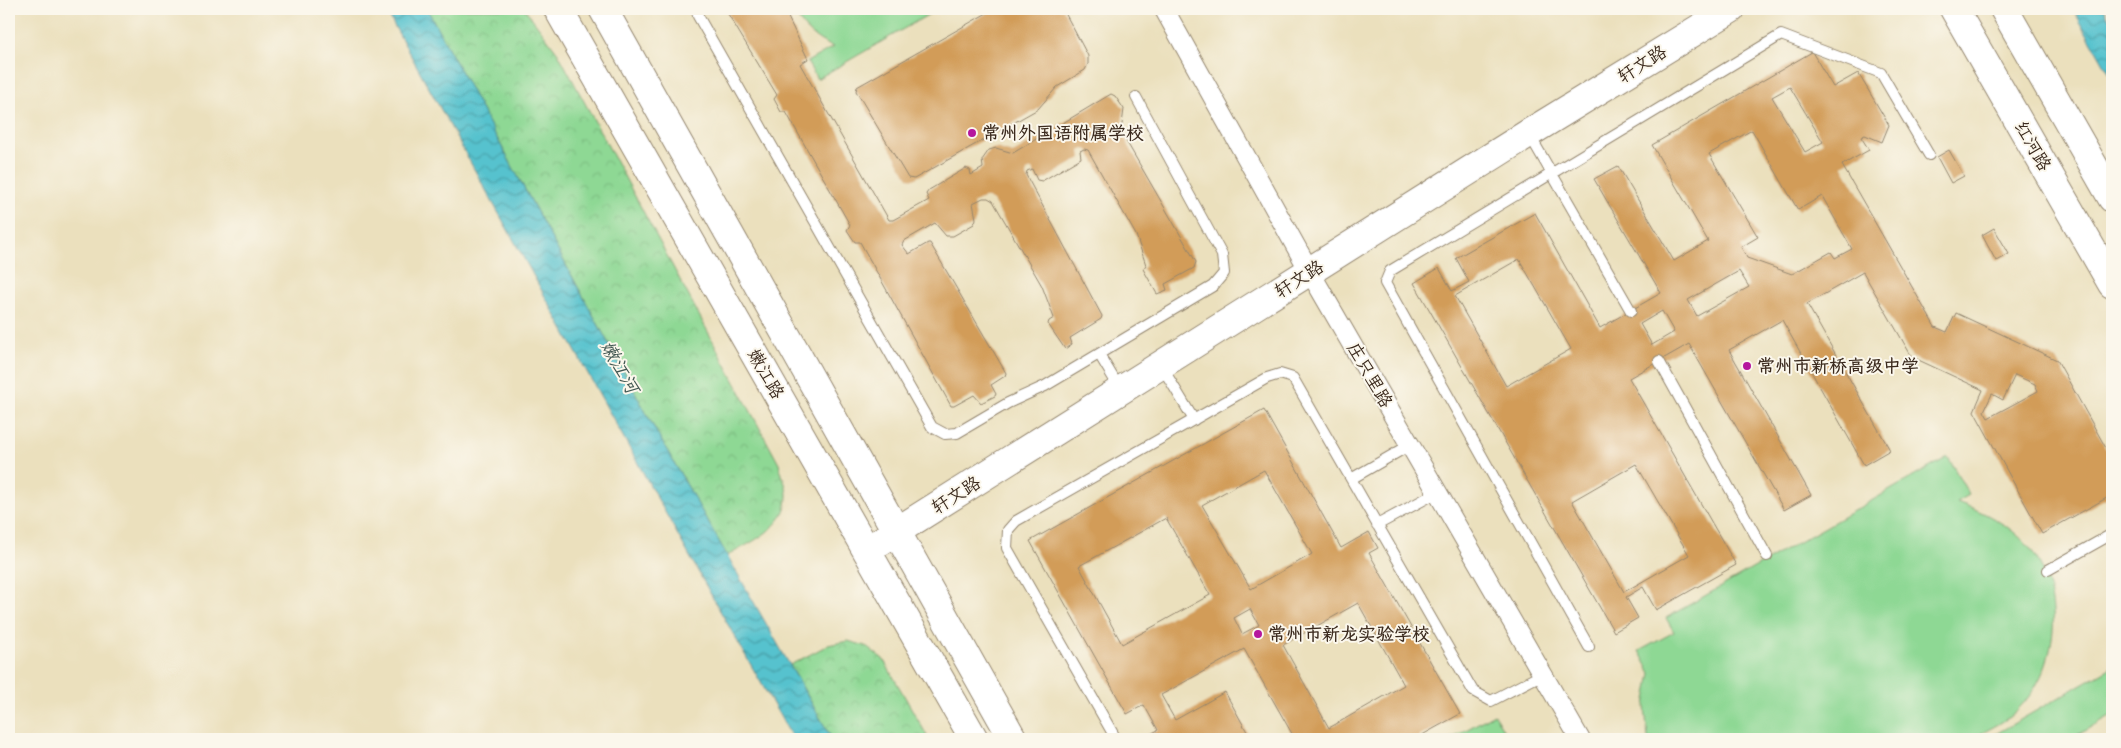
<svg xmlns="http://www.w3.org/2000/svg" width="2121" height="748" font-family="Sriracha,'LXGW WenKai TC',sans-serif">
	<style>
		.park { fill: url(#park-crowns); stroke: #648159 }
		.pitch { fill: #8ed894; stroke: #648159 }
		.water { fill: url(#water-waves); stroke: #487676 }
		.building { fill: #d29c59; fill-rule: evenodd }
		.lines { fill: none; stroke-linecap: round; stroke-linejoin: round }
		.lane-casing { stroke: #93856e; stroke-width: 12 }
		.street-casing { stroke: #93856e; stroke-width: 21 }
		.secondary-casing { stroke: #93856e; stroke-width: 30 }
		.lane { stroke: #fff; stroke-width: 10 }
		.street { stroke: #fff; stroke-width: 19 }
		.secondary { stroke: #fff; stroke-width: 28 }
		.poi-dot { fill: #b5179e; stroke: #fbf7ec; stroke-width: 2 }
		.labels { text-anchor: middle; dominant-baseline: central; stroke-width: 4; stroke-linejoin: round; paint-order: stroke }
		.street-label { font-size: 18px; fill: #3b2a1e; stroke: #fbf7ec }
		.poi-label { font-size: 18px; font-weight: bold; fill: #3b2a1e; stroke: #fbf7ec; text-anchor: start }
		.water-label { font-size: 19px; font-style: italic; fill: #435853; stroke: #fbf7ec }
	</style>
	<defs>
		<pattern id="park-crowns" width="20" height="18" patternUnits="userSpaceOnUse" patternTransform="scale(1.25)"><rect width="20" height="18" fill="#8ed894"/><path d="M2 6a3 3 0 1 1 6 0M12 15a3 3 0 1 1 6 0" fill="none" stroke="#7bba7f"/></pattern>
		<pattern id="water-waves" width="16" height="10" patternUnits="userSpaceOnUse" patternTransform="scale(1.25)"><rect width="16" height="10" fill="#56c2ce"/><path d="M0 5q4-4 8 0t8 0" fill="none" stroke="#489ea7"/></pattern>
	</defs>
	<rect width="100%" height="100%" fill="#fbf7ec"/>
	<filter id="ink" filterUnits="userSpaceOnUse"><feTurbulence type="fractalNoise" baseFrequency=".02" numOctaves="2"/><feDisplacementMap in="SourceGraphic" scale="10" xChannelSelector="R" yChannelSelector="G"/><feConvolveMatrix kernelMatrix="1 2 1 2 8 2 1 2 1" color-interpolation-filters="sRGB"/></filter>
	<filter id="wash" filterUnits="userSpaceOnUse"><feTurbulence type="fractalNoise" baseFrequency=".0096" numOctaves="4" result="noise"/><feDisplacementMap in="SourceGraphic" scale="20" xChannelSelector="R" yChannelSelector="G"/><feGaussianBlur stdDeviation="1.12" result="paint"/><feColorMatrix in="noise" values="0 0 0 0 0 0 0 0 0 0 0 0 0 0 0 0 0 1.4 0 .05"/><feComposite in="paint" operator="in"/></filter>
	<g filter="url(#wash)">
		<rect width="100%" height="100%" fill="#ebe0bd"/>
		<path class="park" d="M427 9H525L558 53 779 464C781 474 787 485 787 495 788 527 751 542 727 556L656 431Z
			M848 641 866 646 883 659 929 739H832L790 665 828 645Z"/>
		<path class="pitch" d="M792 9H938L817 79 807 62 833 47C814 39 802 27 792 9Z
			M1948 457 1969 495 1957 502C1984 512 2009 524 2028 546 2069 596 2059 678 2008 718 1997 726 1983 732 1971 739H1648L1645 706 1651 673 1639 651 1674 632 1666 618Z
			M2112 667V715L2070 739H1987Z
			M1494 714 1505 733 1494 739H1450Z"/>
		<path class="water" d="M385 9H427L656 431 832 739H793L714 600Z
			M2073 9H2104L2112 24V78Z"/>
		<g id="blocks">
			<path class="building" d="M725 9H784L808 59 800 64 889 220H893L929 200 926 194 929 190 966 168 970 170 971 175 983 168 982 160 989 150 996 148 1013 153 1111 94 1115 96 1124 109 1121 132 1196 262 1194 268 1165 284 1167 290 1157 294 1143 269 1146 265 1136 235 1088 150 1084 149 1080 151 1081 158 1042 181 1037 180 1032 169 1027 171 1026 175 1102 316 1101 319 1070 338 1072 344 1065 349 1048 324 1049 321 1054 318 1042 286 993 201 988 198H983L973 203 976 219 974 224 953 236H946L935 223 904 241 902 245 909 254 928 243H930L1006 373 1005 376 991 385 996 394 995 396 981 403 974 395 954 406H951L860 242H855L847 230 850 225 786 112H781L774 99 777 95Z
				M994 9H1063L1088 56V64L1085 70 1057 87 1038 109 914 179 908 178 856 91 857 87Z
				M1812 52 1833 87 1858 73 1889 125 1882 142 1865 135 1861 137 1869 150 1842 165 1935 327 1947 332 1956 313 2057 360 2112 459V495L2042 534 1974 411 1983 390 1912 357 1863 272 1807 304 1890 450 1864 465 1782 320 1729 350 1811 495 1784 510 1689 344 1629 378 1736 565 1656 610 1643 587 1626 597 1638 618 1614 632 1414 283 1439 268 1452 291 1469 282 1456 258 1535 213 1600 328 1661 293 1594 179 1618 166 1674 261 1708 241 1652 145ZM1790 87 1823 142 1805 152 1772 97ZM1752 130 1798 210 1822 196 1852 249 1835 258 1831 252 1792 274 1747 258 1741 247 1758 237 1709 154ZM1519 259 1571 349 1506 386 1455 296ZM1739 271 1749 287 1697 316 1688 300ZM1662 311 1674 332 1652 345 1640 324ZM2015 375 2035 384 2038 391 1988 418 1984 411 1992 394 2003 400ZM1636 464 1689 555 1624 592 1572 501Z
				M1949 150 1964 176 1951 183 1937 157Z
				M1994 228 2009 254 1996 261 1982 235Z
				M1264 410 1341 548 1369 532 1378 548 1369 553 1460 714 1415 739H1295L1244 649 1161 695 1175 720 1225 692 1251 739H1141L1158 730 1144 705 1127 714 1030 541ZM1264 470 1312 554 1251 589 1202 505ZM1166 518 1210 595 1122 644 1079 566ZM1358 603 1404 685 1329 728 1283 645ZM1250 609 1259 625 1242 634 1234 618Z"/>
		</g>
	</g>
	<g filter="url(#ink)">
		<use href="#blocks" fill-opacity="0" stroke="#93856e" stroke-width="1"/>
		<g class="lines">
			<g class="lane-casing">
				<path id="lane" d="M697 9 698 16 932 427 945 434 957 433 1008 403 1045 386 1213 286 1224 273 1222 255 1136 97
					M1529 134 1631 311
					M1099 354 1120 389
					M1659 361 1767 556
					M1162 367 1194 420
					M1351 479 1410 445
					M1377 525 1438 492
					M2048 570 2112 534
					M1589 647 1385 283 1390 271 1781 35 1881 73 1929 155
					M1116 739 1007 548 1008 530 1016 521 1267 378 1280 374 1293 378 1473 691 1491 701 1543 674"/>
			</g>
			<g class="street-casing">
				<path id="street" d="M1164 9 1310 272 1580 739"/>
			</g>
			<g class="secondary-casing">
				<path id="secondary" d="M558 9 974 739
					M603 9 1013 739
					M1954 9 2112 284
					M2004 9 2112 198
					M867 550 1529 133 1731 9"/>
			</g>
			<use href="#lane" class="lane"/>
			<use href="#street" class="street"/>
			<use href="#secondary" class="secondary"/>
		</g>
	</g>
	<g class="poi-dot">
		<circle cx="972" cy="133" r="5"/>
		<circle cx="1747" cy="366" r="5"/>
		<circle cx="1258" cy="634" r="5"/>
	</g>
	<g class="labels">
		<g class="street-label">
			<text transform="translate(1642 64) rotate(-32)">轩文路</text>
			<text transform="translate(2033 146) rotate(60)">红河路</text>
			<text transform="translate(1299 279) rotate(-32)">轩文路</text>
			<text transform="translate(766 374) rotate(60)">嫩江路</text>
			<text transform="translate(1370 375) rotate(60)">庄只里路</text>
			<text transform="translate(956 495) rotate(-32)">轩文路</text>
		</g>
		<g class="poi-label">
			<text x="982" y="133">常州外国语附属学校</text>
			<text x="1757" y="366">常州市新桥高级中学</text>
			<text x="1268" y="634">常州市新龙实验学校</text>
		</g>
		<g class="water-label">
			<text transform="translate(620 367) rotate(60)">嫩江河</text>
		</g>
	</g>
	<rect width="2121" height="748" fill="none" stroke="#fbf7ec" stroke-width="30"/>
</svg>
